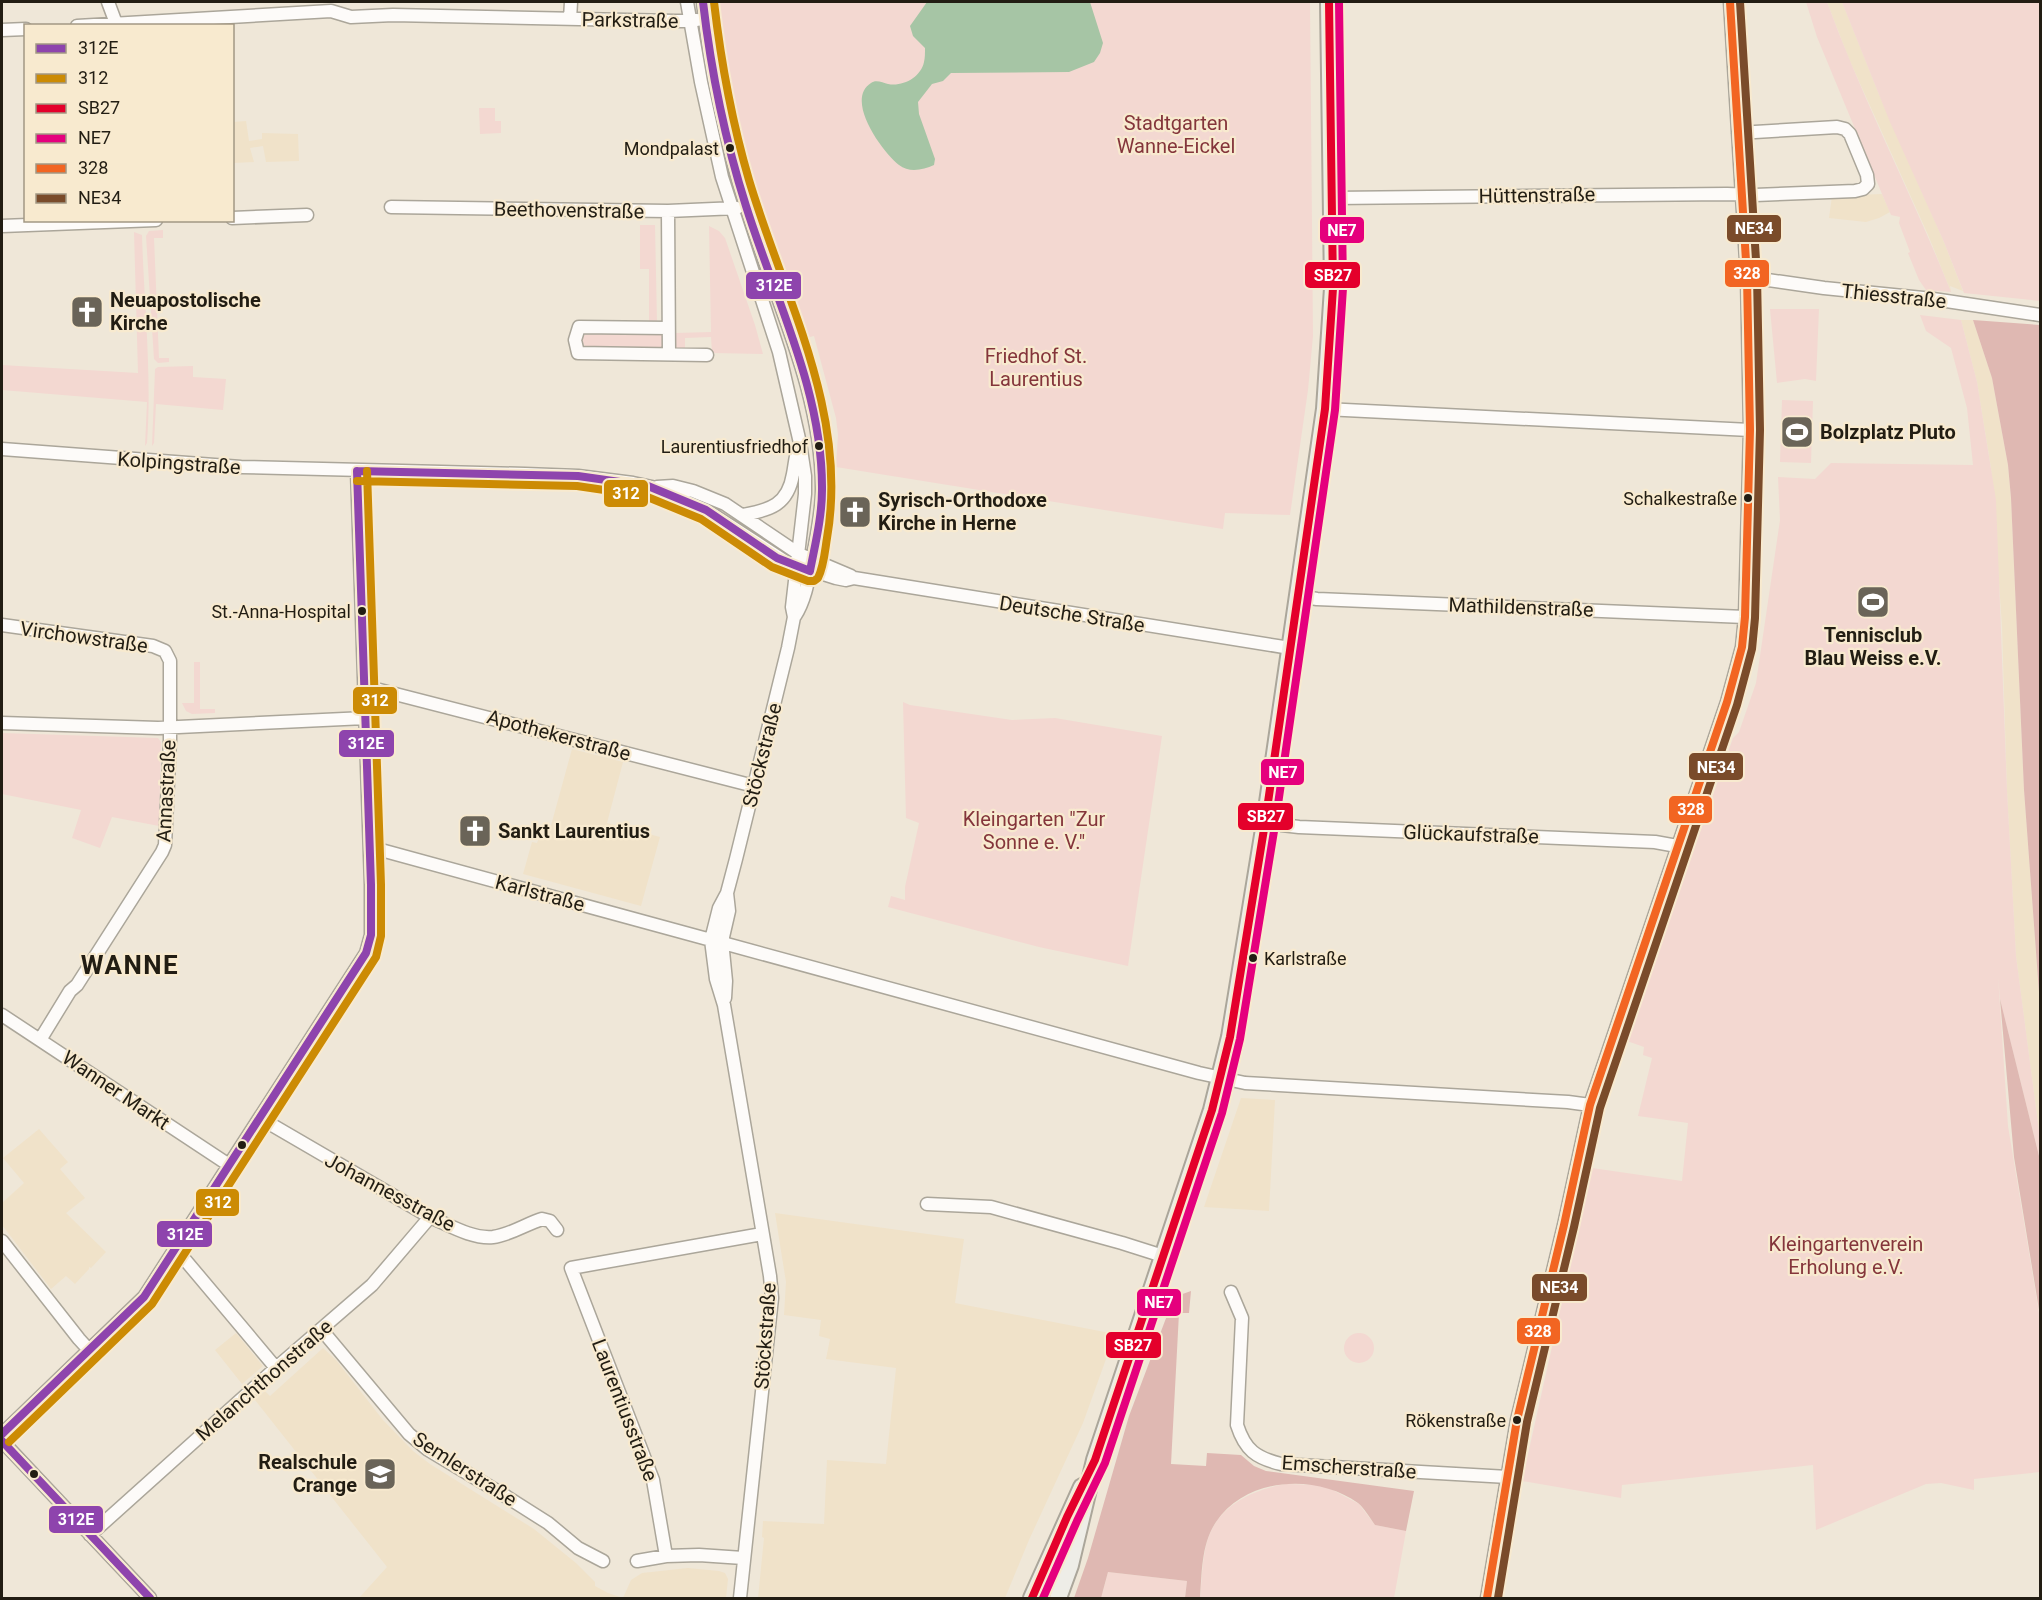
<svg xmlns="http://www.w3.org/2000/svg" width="2042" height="1600" font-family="Roboto,sans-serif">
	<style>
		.built { fill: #f0e2c9 }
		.green { fill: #f3d8d1 }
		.forest { fill: #dfb8b2 }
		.water { fill: #a6c5a5 }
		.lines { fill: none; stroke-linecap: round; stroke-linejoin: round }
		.minor-casing { stroke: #aba69a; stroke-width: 15 }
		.secondary-casing { stroke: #aba69a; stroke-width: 20 }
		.minor { stroke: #fdfbf9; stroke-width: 12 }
		.secondary { stroke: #eeede7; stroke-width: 16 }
		.bus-1-casing { stroke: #f8eacf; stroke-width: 12 }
		.bus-2-casing { stroke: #f8eacf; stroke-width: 12 }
		.bus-3-casing { stroke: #f8eacf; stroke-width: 12 }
		.bus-4-casing { stroke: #f8eacf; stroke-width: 12 }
		.bus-5-casing { stroke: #f8eacf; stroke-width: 12 }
		.bus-6-casing { stroke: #f8eacf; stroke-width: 12 }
		.bus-1 { stroke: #8e44ad; stroke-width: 8 }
		.bus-2 { stroke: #cc8b04; stroke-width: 8 }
		.bus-3 { stroke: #e4002b; stroke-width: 8 }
		.bus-4 { stroke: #e5007d; stroke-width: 8 }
		.bus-5 { stroke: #f26522; stroke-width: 8 }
		.bus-6 { stroke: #7a4b2a; stroke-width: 8 }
		.bus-dot { fill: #221d13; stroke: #f8eacf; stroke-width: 2 }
		.labels { text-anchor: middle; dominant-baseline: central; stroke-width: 4.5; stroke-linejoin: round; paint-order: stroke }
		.bus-label { font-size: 18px; fill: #221d13; stroke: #f8eacf; text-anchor: end }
		.street-label { font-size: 20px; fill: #221d13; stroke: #f8eacf }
		.park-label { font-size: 20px; fill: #84353b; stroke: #f8eacf }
		.poi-label { font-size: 20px; font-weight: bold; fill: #221d13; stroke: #f8eacf; text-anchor: start }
		.district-label { font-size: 26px; font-weight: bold; letter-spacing: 1.5px; fill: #221d13; stroke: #f8eacf }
		.line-badge { stroke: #f8eacf; stroke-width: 2 }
		.badge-label { font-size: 16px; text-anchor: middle; font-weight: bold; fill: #fff }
	</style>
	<rect width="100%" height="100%" fill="#efe7d8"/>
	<path class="built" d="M1827 2H1842L1878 92 1944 242 1963 291 1950 286 1951 292 1929 237 1849 59Z
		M246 121 249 141 262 139V133L298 134 299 161 266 162 263 146 250 148 254 162 233 163V122Z
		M1882 194 1890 212 1879 218 1866 222 1829 218 1832 196Z
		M1961 320H1973L1992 378 2008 465 2011 498 2024 790 2040 1006V1139L2016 956 2007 791 2002 626 1991 468 1977 382Z
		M572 749 623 762 607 823 660 837 641 906 523 874 532 842 537 843 539 838 547 840Z
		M1241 1098 1275 1100 1269 1211 1204 1207Z
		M39 1129 68 1162 60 1169 85 1198 66 1213 106 1252 91 1268 89 1267V1269L75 1284 66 1276 51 1289 2 1225V1203L24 1183 3 1158Z
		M775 1213 964 1239 955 1303 1115 1334 1083 1423 1029 1540 1005 1598H758L764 1538 762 1537 763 1521 824 1524 827 1460 886 1464 896 1368 826 1359 830 1339 819 1336 821 1320 784 1315 786 1282Z
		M236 1333 263 1366 242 1384 215 1350Z
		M323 1348 336 1360 383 1420 413 1451 430 1464 534 1529 576 1563 595 1582V1586L608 1593 623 1598 631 1580 642 1573 688 1568 719 1571 725 1573 728 1579 726 1598H359L387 1567 255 1400 265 1391 270 1396Z"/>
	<path class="green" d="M708 2H1310L1313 336 1308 390 1290 515 1225 513 1223 529 836 467 838 435 836 418 814 336 798 340 796 335 799 330 747 174 723 80Z
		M1806 2H1827C1863 101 1912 194 1951 292L1926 290 1919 280 1908 253 1910 252 1899 223 1900 217 1891 215 1882 194 1817 37Z
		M1842 2H2040V301L1964 293 1944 242 1890 122Z
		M479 108H495V121H501V133L480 134Z
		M640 225H655L657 322H649V269H640Z
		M709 226 719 231 725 238 755 325 763 354 712 353 711 337 685 338V348L683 350 675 348V333L711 332Z
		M163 230V238H154L159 358H169V362L158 363 154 359 146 236 149 231Z
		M134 232 142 235C144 304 152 374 147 443L145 446 147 402 2 390V365L138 373Z
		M1770 309H1819L1816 381 1805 379 1777 383Z
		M1920 315 1961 320 1977 382 1996 500 2007 791 2016 956 2040 1139V1160L2000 999 1998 976 2008 1126 2040 1319V1472L1974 1479V1490L1941 1483 1926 1484 1816 1530 1813 1465 1622 1485 1621 1498 1522 1481 1592 1168 1682 1181 1688 1123 1638 1116 1652 1058 1643 1055 1644 1047 1627 1041 1733 738 1739 732 1756 683 1780 520 1778 477 1815 479 1831 463 1973 465 1967 408 1951 348 1926 331Z
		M589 331 661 332C664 338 665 345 659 349L586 348 583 343 582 338Z
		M193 366V377L226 379 223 410 156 404 154 443 152 446 155 369 158 367Z
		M1782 400 1813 401 1811 463 1780 462Z
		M194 662H200V709H215V713L192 714 186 711 182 703H194Z
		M903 702 910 705 1012 720 1055 718 1162 736 1128 966 1039 947 888 907 891 896 905 900V887L919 823 906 818Z
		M2 733 158 738 161 742 159 826 112 817 100 848 72 838 81 810 2 794Z
		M1344 1348a15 15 0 1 1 30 0a15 15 0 1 1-30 0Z
		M1286 1484 1317 1485 1329 1488 1359 1504 1375 1525 1406 1531 1394 1598H1200C1202 1580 1202 1560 1207 1542 1217 1506 1252 1490 1286 1484Z
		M1108 1572 1187 1581 1185 1598H1099L1103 1591Z"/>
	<path class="forest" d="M1973 320 2040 325V1006L2024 790 2011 498 2008 465 1992 378Z
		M2000 999 2040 1160V1316L2014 1157Z
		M1191 1291 1189 1313H1179L1171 1464 1206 1466 1207 1453 1241 1455 1254 1466 1266 1471 1414 1491 1406 1531 1375 1525C1370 1518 1364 1508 1358 1503 1316 1473 1246 1477 1216 1522 1201 1544 1202 1574 1200 1598H1185L1187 1581 1108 1572 1101 1598H1074L1088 1558 1129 1416 1174 1297Z"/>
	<path class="water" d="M927 2H1090L1103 43 1100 53 1094 62 1069 72 951 73 943 81 932 84 918 102 919 114 935 159 934 165C923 170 909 173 899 165 883 153 844 100 871 83 876 79 883 83 888 84 903 87 921 77 924 62 925 58 925 53 925 48L913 36 910 26Z"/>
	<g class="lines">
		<g class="minor-casing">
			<path id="minor" d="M108 2 117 26
				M687 2 701 82 722 177 779 352 800 443 805 476V494L792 607 794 617 788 648 736 859 727 893 719 908 711 940 716 979 724 1005 770 1276 772 1298 740 1598
				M703 2C710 71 725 139 746 205 774 298 822 390 822 489 822 511 817 534 813 556 809 576 806 599 795 616
				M570 19 571 2
				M77 26 331 11 351 17 393 15 675 21 697 20
				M2 30 26 29
				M1333 198 1727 194 1755 195 1855 191 1863 189 1868 184 1867 175 1850 134 1845 129 1837 127 1738 133
				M391 207 668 211 737 208
				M668 211 669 354
				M232 218 307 215
				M2 226 156 220
				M1747 277 1824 288 1933 299 2040 315
				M668 328 579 327 575 340 578 353 707 355
				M1325 409 1750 430
				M2 449 241 467 525 474 578 476 633 483 652 487 706 510 786 562 836 578 846 580 854 578 1290 648
				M657 487 673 486 693 491 725 504 799 554 851 576
				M743 515C770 510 788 505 793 474 795 464 795 456 799 446
				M1298 596 1317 599 1745 617
				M2 625 153 646 165 651 170 661V740L165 845 162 852 77 985 70 991 40 1040
				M364 686 754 786
				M2 723 158 728 365 718
				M1265 823 1299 827 1655 842 1677 846
				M370 847 711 940
				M723 943 1199 1073 1245 1083 1568 1102 1590 1105
				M725 998 726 981 723 951V937L729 911 727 893
				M2 1015 229 1165
				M260 1118 430 1217C449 1225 472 1239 493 1237 510 1235 526 1224 542 1219L550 1221 557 1230
				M927 1204 991 1207 1122 1243 1163 1256
				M2 1241 79 1339 89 1350
				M176 1249 276 1368
				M1231 1292 1242 1318 1237 1425C1245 1450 1256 1458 1281 1464L1508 1477
				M321 1329 409 1434 427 1449 507 1497 548 1523 578 1548 603 1561
				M2 1434 144 1297 366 953 371 935V885L357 471
				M2 1441 150 1598
				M90 1535 276 1368 372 1285 430 1217
				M666 1556 653 1480 571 1268 762 1234
				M637 1561 666 1556 699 1555 743 1558
				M1487 1598 1517 1420 1564 1225 1590 1105 1727 702 1742 647 1745 617 1750 430 1747 277 1730 2"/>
		</g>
		<g class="secondary-casing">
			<path id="secondary" d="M1032 1598 1082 1487
				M1058 1598 1070 1565 1095 1460 1212 1110 1230 1037 1265 823 1325 409 1333 288 1329 2"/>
		</g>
		<use href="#minor" class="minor"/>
		<use href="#secondary" class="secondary"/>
		<g class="bus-1-casing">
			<path id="bus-1" d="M703 2C711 71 725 140 746 206 775 299 823 391 822 490 822 517 815 545 810 571
				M357 471 578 476 648 486 706 510 777 558 810 571
				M2 1434 144 1297 366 953 371 935V885L357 471
				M2 1441 150 1598"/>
		</g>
		<g class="bus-2-casing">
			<path id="bus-2" d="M357 481 577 486 645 496 701 519 772 567 808 581H814L818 578C824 566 825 550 827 538 849 413 784 297 749 180 732 122 721 62 714 2
				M9 1442 152 1304 376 957 381 936V885L367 471"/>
		</g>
		<g class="bus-3-casing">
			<path id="bus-3" d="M1032 1598 1067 1517 1095 1460 1212 1110 1230 1037 1265 823 1325 409 1333 288 1329 2"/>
		</g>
		<g class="bus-4-casing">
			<path id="bus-4" d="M1043 1598 1077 1521 1105 1463 1222 1113 1240 1039 1275 825 1335 410 1343 288 1339 2"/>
		</g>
		<g class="bus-5-casing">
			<path id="bus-5" d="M1487 1598 1517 1420 1564 1225 1590 1105 1727 702 1742 647 1745 617 1750 430 1747 277 1730 2"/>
		</g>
		<g class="bus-6-casing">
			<path id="bus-6" d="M1498 1598 1527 1422 1574 1227 1600 1108 1737 705 1752 649 1755 618 1760 430 1757 276 1740 2"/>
		</g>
		<use href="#bus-1" class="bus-1"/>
		<use href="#bus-2" class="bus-2"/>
		<use href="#bus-3" class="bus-3"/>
		<use href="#bus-4" class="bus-4"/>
		<use href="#bus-5" class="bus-5"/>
		<use href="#bus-6" class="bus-6"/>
	</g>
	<defs>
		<g id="church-square" transform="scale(1.725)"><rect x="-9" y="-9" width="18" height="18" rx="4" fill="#6a6458" stroke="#f8eacf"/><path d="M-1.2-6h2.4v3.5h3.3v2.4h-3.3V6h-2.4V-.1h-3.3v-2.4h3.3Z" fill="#fff"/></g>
		<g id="stadium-square" transform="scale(1.725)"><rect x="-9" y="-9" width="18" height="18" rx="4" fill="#6a6458" stroke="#f8eacf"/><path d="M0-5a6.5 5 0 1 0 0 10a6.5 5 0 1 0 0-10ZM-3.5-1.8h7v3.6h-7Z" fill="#fff"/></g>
		<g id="school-square" transform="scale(1.725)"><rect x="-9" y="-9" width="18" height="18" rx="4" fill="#6a6458" stroke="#f8eacf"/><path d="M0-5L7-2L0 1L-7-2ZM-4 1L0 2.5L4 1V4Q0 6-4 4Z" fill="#fff"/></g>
	</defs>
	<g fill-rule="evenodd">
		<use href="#church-square" x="87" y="312"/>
		<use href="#stadium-square" x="1797" y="432"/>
		<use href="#church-square" x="855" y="512"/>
		<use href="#stadium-square" x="1873" y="602"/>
		<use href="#church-square" x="475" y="831"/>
		<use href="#school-square" x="380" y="1474"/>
	</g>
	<g class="bus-dot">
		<circle cx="730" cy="148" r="5"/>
		<circle cx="819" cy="446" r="5"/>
		<circle cx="1748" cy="498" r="5"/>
		<circle cx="362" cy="611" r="5"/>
		<circle cx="1253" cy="958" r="5"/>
		<circle cx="242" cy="1145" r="5"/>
		<circle cx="1517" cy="1420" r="5"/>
		<circle cx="34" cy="1474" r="5"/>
	</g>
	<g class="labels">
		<g class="bus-label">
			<text x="719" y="148">Mondpalast</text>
			<text x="808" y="446">Laurentiusfriedhof</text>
			<text x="1737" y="498">Schalkestraße</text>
			<text x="351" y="611">St.-Anna-Hospital</text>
			<text x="1264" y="958" text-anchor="start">Karlstraße</text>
			<text x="1506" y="1420">Rökenstraße</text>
		</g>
		<g class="street-label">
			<text transform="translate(630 20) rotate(1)">Parkstraße</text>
			<text transform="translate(1537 195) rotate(-1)">Hüttenstraße</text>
			<text transform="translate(569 210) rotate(1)">Beethovenstraße</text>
			<text transform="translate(1894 296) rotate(6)">Thiesstraße</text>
			<text transform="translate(179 463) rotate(4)">Kolpingstraße</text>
			<text transform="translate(1521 607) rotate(2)">Mathildenstraße</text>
			<text transform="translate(1072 614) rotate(9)">Deutsche Straße</text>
			<text transform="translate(84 637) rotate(8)">Virchowstraße</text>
			<text transform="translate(559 735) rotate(15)">Apothekerstraße</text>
			<text transform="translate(762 755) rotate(-76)">Stöckstraße</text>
			<text transform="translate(166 791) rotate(-87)">Annastraße</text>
			<text transform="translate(1471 834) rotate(2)">Glückaufstraße</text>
			<text transform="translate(540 893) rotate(15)">Karlstraße</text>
			<text transform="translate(116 1090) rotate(34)">Wanner Markt</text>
			<text transform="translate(390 1192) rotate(28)">Johannesstraße</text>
			<text transform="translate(765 1336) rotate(-86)">Stöckstraße</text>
			<text transform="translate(264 1380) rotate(-41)">Melanchthonstraße</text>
			<text transform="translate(625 1410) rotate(69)">Laurentiusstraße</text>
			<text transform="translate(1349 1467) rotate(4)">Emscherstraße</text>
			<text transform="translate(465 1469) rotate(33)">Semlerstraße</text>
		</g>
		<g class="park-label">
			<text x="1176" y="123">Stadtgarten<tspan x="1176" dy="23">Wanne-Eickel</tspan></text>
			<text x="1036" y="356">Friedhof St.<tspan x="1036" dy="23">Laurentius</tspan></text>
			<text x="1034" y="819">Kleingarten "Zur<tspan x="1034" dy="23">Sonne e. V."</tspan></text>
			<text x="1846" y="1244">Kleingartenverein<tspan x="1846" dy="23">Erholung e.V.</tspan></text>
		</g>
		<g class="poi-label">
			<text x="110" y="300">Neuapostolische<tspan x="110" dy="23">Kirche</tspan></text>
			<text x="1820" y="432">Bolzplatz Pluto</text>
			<text x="878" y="500">Syrisch-Orthodoxe<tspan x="878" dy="23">Kirche in Herne</tspan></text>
			<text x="1873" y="635" text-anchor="middle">Tennisclub<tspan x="1873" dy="23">Blau Weiss e.V.</tspan></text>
			<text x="498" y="831">Sankt Laurentius</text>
			<text x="357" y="1462" text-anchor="end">Realschule<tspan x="357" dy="23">Crange</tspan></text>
		</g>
		<g class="district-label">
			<text x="130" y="965">WANNE</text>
		</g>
	</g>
	<g class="line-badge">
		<rect x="1726" y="214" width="56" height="29" rx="6" fill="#7a4b2a"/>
		<rect x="1319" y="216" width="46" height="28" rx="6" fill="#e5007d"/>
		<rect x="1724" y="259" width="46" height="29" rx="6" fill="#f26522"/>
		<rect x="1304" y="261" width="57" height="28" rx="6" fill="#e4002b"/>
		<rect x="745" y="271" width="57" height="29" rx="6" fill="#8e44ad"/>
		<rect x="603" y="479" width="46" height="29" rx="6" fill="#cc8b04"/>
		<rect x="352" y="686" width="46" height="29" rx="6" fill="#cc8b04"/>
		<rect x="338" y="729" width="57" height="29" rx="6" fill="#8e44ad"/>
		<rect x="1688" y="752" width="56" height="29" rx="6" fill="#7a4b2a"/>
		<rect x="1260" y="758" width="45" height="28" rx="6" fill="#e5007d"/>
		<rect x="1668" y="795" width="45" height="29" rx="6" fill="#f26522"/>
		<rect x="1237" y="802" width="57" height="29" rx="6" fill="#e4002b"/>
		<rect x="195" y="1188" width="45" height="29" rx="6" fill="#cc8b04"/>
		<rect x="156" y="1220" width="57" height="28" rx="6" fill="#8e44ad"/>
		<rect x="1531" y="1273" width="57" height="29" rx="6" fill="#7a4b2a"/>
		<rect x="1136" y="1288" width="46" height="29" rx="6" fill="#e5007d"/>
		<rect x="1516" y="1317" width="45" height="28" rx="6" fill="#f26522"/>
		<rect x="1105" y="1331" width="57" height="28" rx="6" fill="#e4002b"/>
		<rect x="48" y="1505" width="56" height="29" rx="6" fill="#8e44ad"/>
	</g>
	<g class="badge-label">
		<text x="1754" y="234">NE34</text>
		<text x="1342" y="236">NE7</text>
		<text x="1747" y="279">328</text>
		<text x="1333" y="281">SB27</text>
		<text x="774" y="291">312E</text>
		<text x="626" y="499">312</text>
		<text x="375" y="706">312</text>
		<text x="366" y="749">312E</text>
		<text x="1716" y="773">NE34</text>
		<text x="1283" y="778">NE7</text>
		<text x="1691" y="815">328</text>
		<text x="1266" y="822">SB27</text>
		<text x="218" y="1208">312</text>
		<text x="185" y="1240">312E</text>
		<text x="1559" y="1293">NE34</text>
		<text x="1159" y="1308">NE7</text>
		<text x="1538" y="1337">328</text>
		<text x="1133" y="1351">SB27</text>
		<text x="76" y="1525">312E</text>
	</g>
	<rect width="2042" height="1600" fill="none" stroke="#221d13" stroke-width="6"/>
	<rect x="24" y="24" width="210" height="198" fill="#f8eacf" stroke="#a29884" stroke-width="1.5"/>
	<rect x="36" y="44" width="30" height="9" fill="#8e44ad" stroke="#a29884" stroke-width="1.5"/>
	<text x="78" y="54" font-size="18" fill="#221d13">312E</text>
	<rect x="36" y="74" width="30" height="9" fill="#cc8b04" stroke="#a29884" stroke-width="1.5"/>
	<text x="78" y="84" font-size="18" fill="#221d13">312</text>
	<rect x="36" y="104" width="30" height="9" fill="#e4002b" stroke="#a29884" stroke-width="1.5"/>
	<text x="78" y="114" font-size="18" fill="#221d13">SB27</text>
	<rect x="36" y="134" width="30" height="9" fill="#e5007d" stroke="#a29884" stroke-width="1.5"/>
	<text x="78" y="144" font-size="18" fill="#221d13">NE7</text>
	<rect x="36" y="164" width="30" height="9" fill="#f26522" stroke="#a29884" stroke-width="1.5"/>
	<text x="78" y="174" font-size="18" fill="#221d13">328</text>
	<rect x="36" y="194" width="30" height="9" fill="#7a4b2a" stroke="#a29884" stroke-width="1.5"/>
	<text x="78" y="204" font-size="18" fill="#221d13">NE34</text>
</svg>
